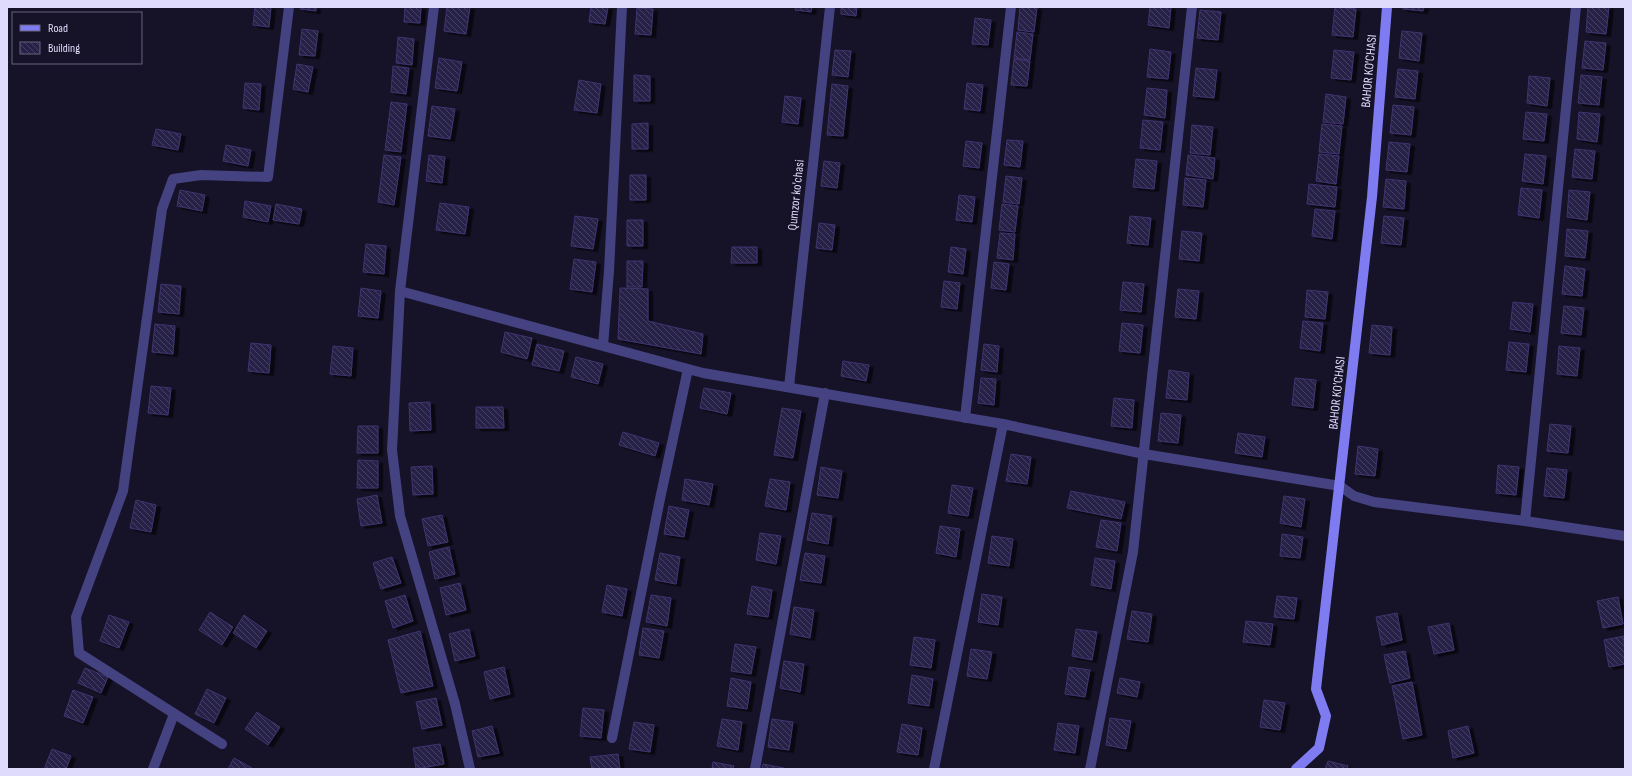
<svg xmlns="http://www.w3.org/2000/svg" width="1632" height="776" font-family="'Sofia Sans Condensed',sans-serif">
	<style>
		.building { fill: url(#building-back-hatch); stroke: #403470; filter: url(#shadow) }
		.lines { fill: none; stroke-linecap: round; stroke-linejoin: round }
		.street { stroke: #444281; stroke-width: 10 }
		.secondary { stroke: #7f7cf2; stroke-width: 10 }
		.labels { text-anchor: middle; dominant-baseline: central; stroke-width: 3; stroke-linejoin: round; paint-order: stroke }
		.street-label { font-size: 13px; fill: #dfdbfc; stroke: #161227 }
	</style>
	<defs>
		<pattern id="building-back-hatch" width="6" height="6" patternUnits="userSpaceOnUse"><rect width="6" height="6" fill="#282046"/><path d="M-1 5l2 2M0 0l6 6M5-1l2 2" fill="none" stroke="#474062"/></pattern>
		<filter id="shadow"><feDropShadow dx="4.5" dy="2.5" stdDeviation="0" flood-color="#0009"/></filter>
	</defs>
	<rect width="100%" height="100%" fill="#161227"/>
	<path class="building" d="M255 7H271L269 27 253 25Z
		M301 7H316V11L300 9Z
		M405 7H421L420 23 404 22Z
		M447 7H470L466 34 444 31Z
		M591 7H608L605 24 589 22Z
		M796 7H812L811 12 795 10Z
		M841 7H857L856 16 841 14Z
		M1020 7H1037L1034 32 1018 30Z
		M1150 7H1171L1169 28 1148 25Z
		M1335 7 1356 9 1353 37 1332 35Z
		M1403 7H1424L1423 11 1403 9Z
		M1588 7H1609L1606 34 1586 32Z
		M637 8 653 9 651 35 635 34Z
		M1200 10 1221 12 1218 40 1197 38Z
		M975 18 991 20 988 45 972 44Z
		M302 29 318 31 315 56 299 55Z
		M1402 31 1422 33 1419 61 1399 58Z
		M1017 32 1033 34 1030 60 1014 58Z
		M398 37 414 39 412 65 396 63Z
		M1585 41 1606 43 1603 70 1582 68Z
		M1150 49 1171 52 1168 79 1147 77Z
		M835 50 851 51 848 77 832 75Z
		M1334 50 1354 52 1351 80 1331 78Z
		M439 58 462 62 457 91 435 88Z
		M1014 59 1030 61 1027 86 1011 85Z
		M297 64 313 67 308 92 293 89Z
		M393 66 409 68 406 94 391 92Z
		M1196 68 1217 70 1214 98 1193 96Z
		M1398 69 1418 71 1415 99 1395 97Z
		M634 75 650 76V101H634Z
		M1581 75 1602 77 1599 105 1578 103Z
		M1529 76 1550 78 1547 106 1527 103Z
		M579 80 601 84 597 113 574 110Z
		M245 83 261 84 259 110 243 108Z
		M967 83 983 85 980 111 964 109Z
		M832 84 848 86 843 136 827 135Z
		M1147 88 1167 90 1165 118 1144 115Z
		M1326 94 1346 97 1343 124 1323 122Z
		M785 96 801 98 798 124 782 122Z
		M391 102 407 104 401 152 385 150Z
		M1393 105 1414 107 1411 135 1390 133Z
		M432 106 455 109 450 139 428 136Z
		M1526 112 1547 114 1544 141 1523 139Z
		M1579 112 1600 114 1597 142 1577 139Z
		M1143 120 1163 122 1160 150 1140 148Z
		M648 123V149H632V124Z
		M1322 124 1342 126 1339 154 1319 152Z
		M1192 125 1213 127 1210 155 1190 153Z
		M156 129 181 134 178 150 152 145Z
		M1007 140 1023 141 1020 167 1004 165Z
		M966 141 982 143 979 168 963 166Z
		M1389 142 1410 144 1407 172 1386 170Z
		M226 145 251 150 248 166 223 161Z
		M1575 149 1595 151 1592 179 1572 177Z
		M1319 154 1339 156 1336 184 1316 181Z
		M1525 154 1546 156 1543 184 1522 181Z
		M384 155 401 157 394 205 378 202Z
		M429 155 445 157 442 183 426 181Z
		M1188 155 1215 158 1213 179 1186 175Z
		M1136 159 1157 161 1154 189 1133 187Z
		M824 161 840 163 837 188 821 186Z
		M630 175H646V200H630Z
		M1006 176 1022 178 1019 204 1003 202Z
		M1185 178 1206 180 1203 207 1183 205Z
		M1386 179 1406 181 1404 209 1383 207Z
		M1309 184 1337 187 1335 207 1307 204Z
		M1521 188 1542 190 1539 218 1518 215Z
		M180 190 205 195 202 211 177 206Z
		M1569 190 1590 192 1587 220 1567 217Z
		M959 195 975 197 972 222 956 220Z
		M245 201 271 206 268 222 243 217Z
		M440 203 469 207 465 234 436 230Z
		M276 204 302 209 299 224 273 220Z
		M1002 204 1018 206 1015 232 999 230Z
		M1315 209 1335 211 1332 239 1312 236Z
		M575 216 598 219 593 249 571 246Z
		M1130 216 1151 218 1148 245 1127 243Z
		M1384 216 1404 218 1401 245 1381 243Z
		M627 220H643V246H627Z
		M819 223 835 225 832 250 816 248Z
		M1567 229 1588 231 1585 258 1565 256Z
		M1182 231 1202 233 1199 261 1179 259Z
		M1000 233 1015 234 1013 260 997 258Z
		M366 244 386 246 384 274 363 272Z
		M732 247H757V263H731Z
		M951 247 966 249 963 274 948 272Z
		M574 259 596 262 592 292 570 289Z
		M627 261H643L642 287H627Z
		M994 262 1009 264 1006 290 991 288Z
		M1565 266 1585 269 1582 296 1562 294Z
		M944 281 960 283 957 309 941 307Z
		M1123 282 1144 284 1141 312 1120 310Z
		M161 284 181 286 179 314 158 312Z
		M361 288 381 291 378 318 358 316Z
		M620 288 648 289V321L703 334 701 354 618 339Z
		M1178 289 1199 291 1196 319 1175 317Z
		M1307 290 1328 292 1325 319 1305 317Z
		M1513 302 1533 304 1530 332 1510 329Z
		M1564 306 1584 308 1581 335 1561 333Z
		M1303 321 1323 323 1320 351 1300 348Z
		M1122 323 1143 325 1140 353 1119 351Z
		M155 324 175 326 173 354 152 352Z
		M1372 325 1392 327 1390 355 1369 353Z
		M505 332 532 338 527 359 501 352Z
		M1509 342 1529 344 1526 372 1506 370Z
		M251 343 271 345 269 373 248 371Z
		M537 344 564 351 559 371 532 365Z
		M984 344 999 346 997 372 981 370Z
		M333 346 353 348 351 376 330 374Z
		M1559 346 1580 348 1577 376 1557 374Z
		M576 357 603 364 598 384 571 377Z
		M843 361 869 365 866 381 841 376Z
		M1169 370 1189 373 1187 400 1166 398Z
		M981 378 996 379 994 405 978 403Z
		M1295 378 1316 380 1313 408 1292 405Z
		M151 386 171 388 168 415 148 413Z
		M704 388 731 393 727 414 700 408Z
		M1114 398 1134 400 1132 428 1111 426Z
		M430 402 431 430 410 431 409 403Z
		M476 407H503L504 428H476Z
		M782 408 801 411 793 458 774 455Z
		M1161 413 1181 415 1178 443 1158 441Z
		M1550 424 1571 426 1568 453 1547 451Z
		M358 426H378V453H357Z
		M623 432 659 443 655 456 619 445Z
		M1238 433 1265 437 1262 457 1235 453Z
		M1358 446 1378 449 1375 476 1355 474Z
		M1011 454 1031 457 1027 484 1006 481Z
		M358 460 378 461V488H357Z
		M1498 465 1519 467 1516 495 1496 493Z
		M432 466 433 494 413 495 411 467Z
		M821 467 842 471 838 498 817 495Z
		M1547 468 1567 470 1564 498 1544 496Z
		M685 479 713 484 709 505 682 500Z
		M770 479 790 482 786 510 765 506Z
		M952 485 973 488 968 516 948 513Z
		M1071 491 1125 502 1121 519 1067 508Z
		M377 495 382 523 361 526 357 499Z
		M1284 496 1305 499 1301 527 1280 523Z
		M136 500 156 505 151 532 130 528Z
		M669 506 689 510 684 537 664 534Z
		M812 513 832 516 828 544 807 540Z
		M442 515 448 542 428 546 422 519Z
		M1101 520 1121 523 1117 551 1096 547Z
		M940 526 960 529 956 557 936 553Z
		M760 533 781 536 776 564 756 560Z
		M1282 534 1303 537 1300 558 1280 556Z
		M992 536 1013 539 1009 566 988 563Z
		M449 547 455 574 435 579 429 552Z
		M660 553 680 557 676 584 655 580Z
		M805 553 825 556 821 583 800 580Z
		M392 557 401 583 381 589 373 563Z
		M1095 558 1115 561 1111 589 1091 585Z
		M460 583 466 610 446 615 440 588Z
		M607 585 627 589 622 616 602 612Z
		M752 586 772 590 768 617 747 614Z
		M982 594 1002 597 998 625 978 622Z
		M405 595 413 621 393 628 385 601Z
		M651 595 671 598 667 626 646 622Z
		M1277 596 1297 598 1294 619 1274 617Z
		M1618 597 1623 624 1603 628 1597 601Z
		M794 607 814 610 810 638 790 634Z
		M1132 611 1152 614 1148 642 1127 639Z
		M210 612 233 627 222 645 199 630Z
		M1397 613 1402 640 1382 645 1376 617Z
		M109 615 129 622 119 648 100 641Z
		M244 615 267 631 256 648 233 633Z
		M1246 621 1273 624 1270 645 1243 642Z
		M1449 623 1454 650 1434 654 1428 627Z
		M643 628 664 631 659 658 639 655Z
		M469 629 475 656 455 661 449 634Z
		M1076 629 1097 632 1092 660 1072 656Z
		M420 631 433 686 401 693 388 640Z
		M1624 636 1625 664 1609 667 1604 640Z
		M914 637 935 640 931 668 910 665Z
		M735 644 756 647 751 674 731 671Z
		M971 649 992 652 987 679 967 676Z
		M1405 651 1410 678 1390 683 1384 655Z
		M784 661 804 664 800 692 780 688Z
		M504 667 510 694 490 699 484 672Z
		M1069 667 1090 670 1085 697 1065 694Z
		M85 668 108 677 101 693 78 683Z
		M912 675 933 679 929 706 908 703Z
		M731 678 751 682 747 709 727 706Z
		M1120 678 1140 682 1137 697 1117 693Z
		M1412 682 1422 735 1403 739 1392 686Z
		M207 689 226 698 214 723 195 714Z
		M73 690 93 697 83 723 64 716Z
		M436 698 442 725 422 729 416 702Z
		M1264 700 1285 703 1280 730 1260 727Z
		M583 708 604 710 601 738 580 736Z
		M257 712 280 727 268 745 245 729Z
		M1110 718 1131 721 1126 749 1106 745Z
		M722 719 742 722 738 750 717 746Z
		M772 719 793 722 789 750 768 747Z
		M634 722 654 725 650 752 629 749Z
		M1058 723 1079 726 1075 753 1054 750Z
		M902 724 922 728 918 755 897 752Z
		M492 726 499 753 478 757 472 731Z
		M1468 726 1474 753 1453 758 1448 731Z
		M440 744 444 764 416 769 413 748Z
		M52 749 71 756 66 769H44Z
		M618 754 620 769H592L590 757Z
		M234 758 252 768V769H228Z
		M1328 761 1348 766 1347 769H1325Z
		M713 762 734 766 733 769H712Z
		M763 764 784 768 783 769H762Z"/>
	<g class="lines">
		<path class="street" d="M434 7 400 291 392 450 400 516 455 704 470 769
			M400 291 703 373 1003 424 1144 454 1340 486 1354 496 1374 502 1525 521 1625 536
			M603 346 609 271 622 7
			M789 387 830 7
			M965 418 1011 7
			M1525 521 1576 7
			M612 738 660 499 688 369
			M222 744 79 653 76 617 123 491 162 209 173 179 201 175 268 177 289 7
			M153 769 174 714
			M755 769 825 393
			M934 769 1003 424
			M1090 769 1133 552 1192 7"/>
		<path class="secondary" d="M1296 769 1319 748 1326 716 1316 689 1372 197 1387 7"/>
	</g>
	<g class="labels">
		<g class="street-label">
			<text transform="translate(1369 71) rotate(-85)">BAHOR KO'CHASI</text>
			<text transform="translate(796 195) rotate(-84)">Qumzor ko'chasi</text>
			<text transform="translate(1337 393) rotate(-84)">BAHOR KO'CHASI</text>
		</g>
	</g>
	<rect width="1632" height="776" fill="none" stroke="#dfdbfc" stroke-width="16"/>
	<rect x="12" y="12" width="130" height="52" fill="#161227" stroke="#66627c"/>
	<rect x="20" y="25" width="20" height="6" fill="#7f7cf2" stroke="#66627c"/>
	<text x="48" y="32" font-size="12" fill="#dfdbfc">Road</text>
	<rect x="20" y="42" width="20" height="12" fill="url(#building-back-hatch)" stroke="#66627c"/>
	<text x="48" y="52" font-size="12" fill="#dfdbfc">Building</text>
</svg>
